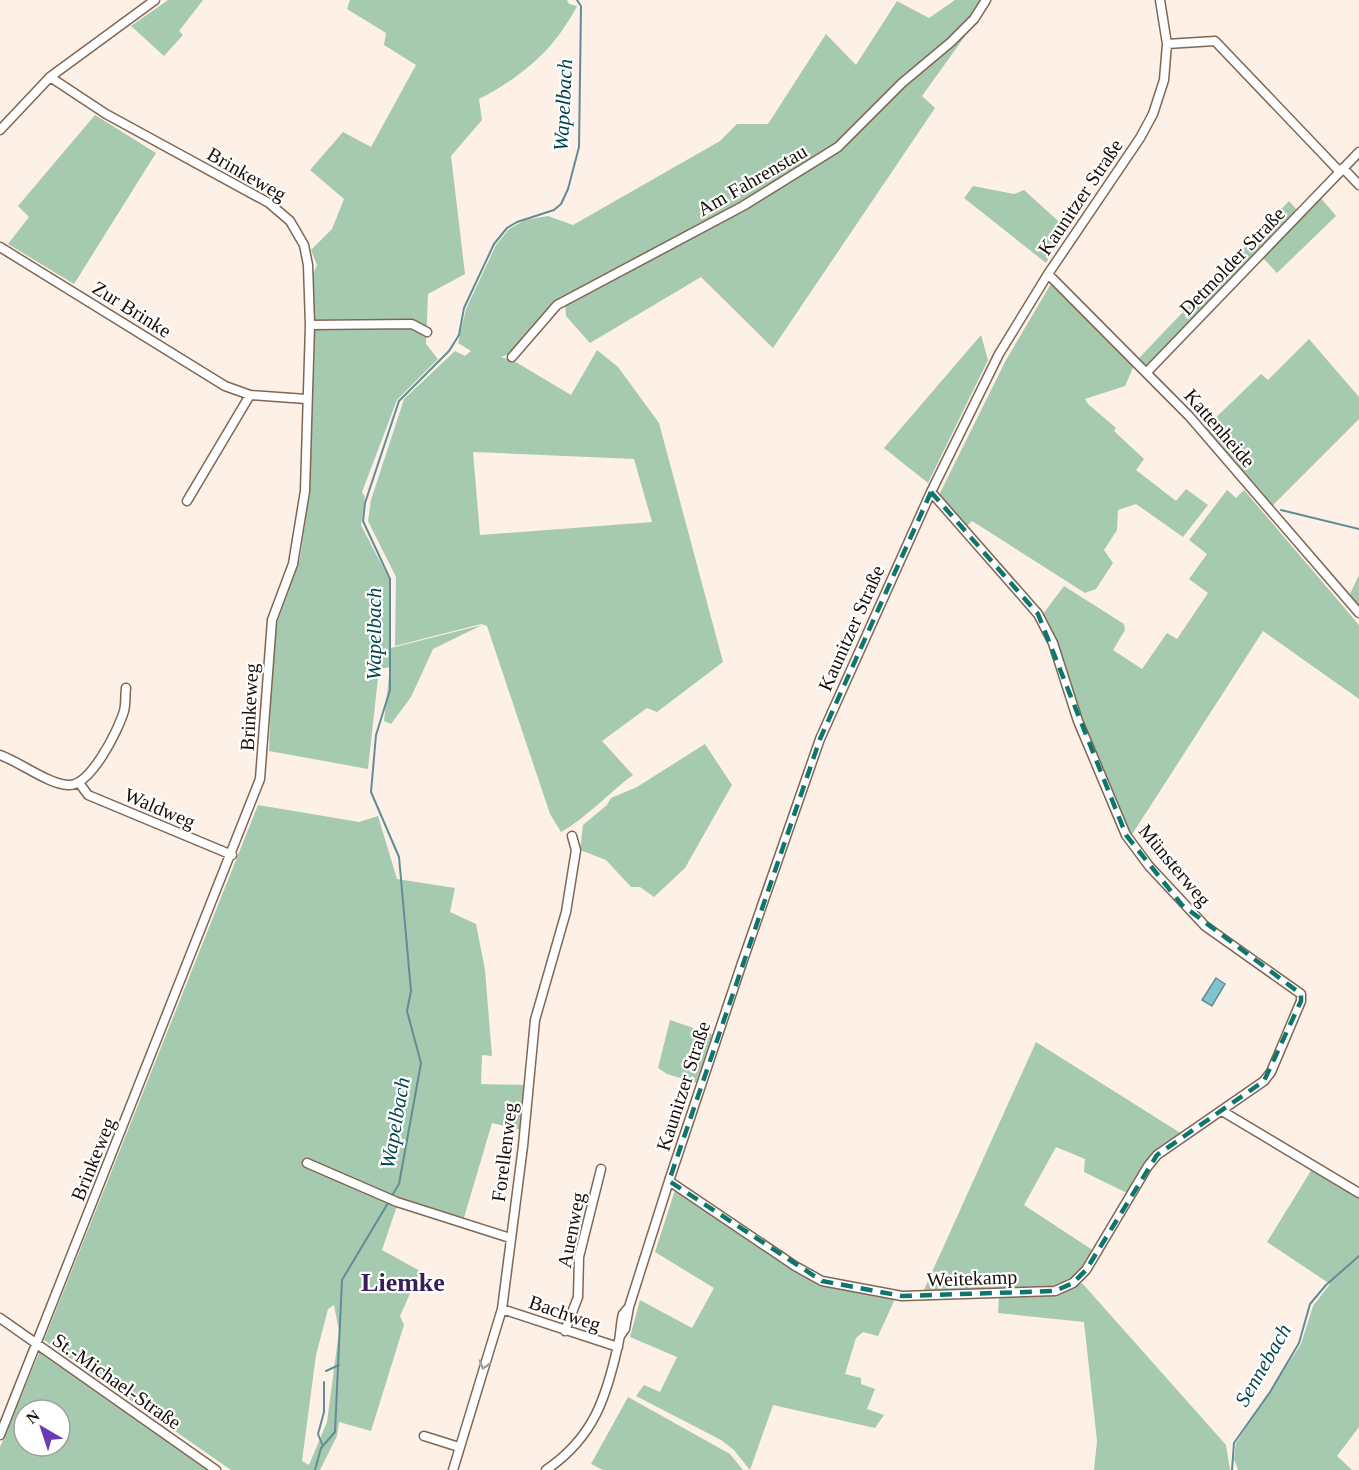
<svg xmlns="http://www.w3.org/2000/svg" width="1359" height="1470" font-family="'Times New Roman',serif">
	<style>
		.green { fill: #a6caaf; fill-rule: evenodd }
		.water { fill: #81c4ce; stroke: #628d92; stroke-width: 1.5 }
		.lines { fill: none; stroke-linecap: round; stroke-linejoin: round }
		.stream { stroke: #628d92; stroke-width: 2 }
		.minor-casing { stroke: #816653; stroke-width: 11 }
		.minor { stroke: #fff; stroke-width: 8 }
		.oneway { stroke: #a39f9c }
		.marked { fill: none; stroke: #0f766e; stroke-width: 4.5; stroke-dasharray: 12 8; stroke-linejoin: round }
		.labels { text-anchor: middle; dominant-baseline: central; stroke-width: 4.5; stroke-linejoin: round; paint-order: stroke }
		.street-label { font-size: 20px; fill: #190e07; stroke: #fff }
		.water-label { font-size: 21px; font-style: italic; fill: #02444b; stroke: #fff }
		.district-label { font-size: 26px; font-weight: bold; fill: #36205a; stroke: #fff }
	</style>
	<rect width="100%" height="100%" fill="#fdf0e7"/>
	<path class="green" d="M168 0H203L179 31 183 35 164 56 131 26Z
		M350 0H567L569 4 577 6C554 50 523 76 479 99L482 120 451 156 465 274 428 294 426 344 438 359 397 400 362 492 365 497 361 525 389 579 391 648 482 625 433 649 411 697 391 724 384 721 390 667 379 669 368 769 269 751 273 634 300 559 309 496 312 276 317 265 311 250 332 229 344 199 310 170 343 132 371 147 416 65 384 45 386 33 347 9Z
		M955 0H983L973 25 922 96 935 108 773 348 701 277 590 343 566 316 565 303 509 354 501 357 514 361 571 395 597 350 618 367 659 423 723 662 657 712 647 708 602 741 633 775C608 793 588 817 561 832L550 814 487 626 481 624 395 646 396 577 368 521 371 500 404 399 455 351 465 356 471 351 458 343 466 309 496 245 509 229 525 220 548 216 573 225 720 141 737 124H768L826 34 856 65 897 1 929 18ZM473 452 634 459 652 522 480 535Z
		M95 115 156 153 74 284 8 244 29 217 18 206Z
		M973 186 1014 194 1024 190 1067 229 1046 263 964 198Z
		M1320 197 1336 216 1277 273 1263 258Z
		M1289 201 1298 211 1148 367 1139 358Z
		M1052 282 1135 363 1125 386 1085 399 1088 404 1116 428 1114 431 1144 459 1136 470 1176 501 1186 489 1208 505 1183 537 1136 504 1118 510 1117 530 1104 550 1113 563 1096 589 1085 593 972 521 963 530 939 495 1006 360Z
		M981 335 988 360 928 483 884 448Z
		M1309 339 1359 397V419L1272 506 1205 428 1261 374 1268 380Z
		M1227 490 1236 498 1244 490 1359 625V699L1263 631 1131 836 1081 720 1056 641 1043 614 1064 586 1124 624 1125 630 1113 650 1142 669 1167 633 1177 639 1208 593 1189 579 1207 554 1189 540Z
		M1359 575V609L1349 596Z
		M705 744 732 785 685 868 654 897 640 887H631L606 860 580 850 583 825 607 805 611 798 637 787Z
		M258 805 359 822 378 816 397 879 455 888 450 912 476 924 485 970 492 1056 482 1055 481 1084 526 1085 521 1130 492 1123 463 1221 399 1200 382 1250 420 1271 400 1316 404 1325 371 1431 339 1422 337 1436 320 1470H231L44 1340ZM334 1305 339 1331 327 1422 309 1465 302 1461 316 1355 328 1309Z
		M670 1020 714 1035 697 1083 667 1074 658 1068Z
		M1036 1042 1182 1134 1144 1164 1127 1193 1084 1172 1085 1159 1056 1147 1024 1205 1094 1251 1071 1280 1053 1286 923 1292Z
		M1312 1169 1359 1198V1427L1337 1456 1352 1470H1238L1234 1459 1236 1443 1301 1344 1313 1306 1330 1284 1267 1242Z
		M676 1187 793 1269 895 1299 878 1336 863 1332 856 1338 845 1374 861 1378V1384L875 1389 867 1409 884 1415 875 1428 773 1405 750 1470 734 1450 721 1440 636 1396 644 1385 660 1392 677 1357 630 1337 640 1300 692 1328 714 1288 655 1252Z
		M1082 1283 1226 1445 1230 1470H1094L1097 1441 1084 1322 998 1313 999 1297 1055 1294Z
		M40 1351 209 1470H0V1447ZM24 1410H60V1446H24Z
		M628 1397 730 1454 743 1470H603L591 1464Z"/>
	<path class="water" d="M1216 978 1225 984 1212 1006 1202 1000Z"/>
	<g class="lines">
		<path class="stream" d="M1281 510 1359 529
			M393 1194 399 1184 421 1063 407 1011 411 991 399 857 371 792 376 735 390 690V579L363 521 365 503 399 401 449 351 459 335 464 308 494 244 507 228 517 222 554 210 561 204 568 189 579 147 581 6 577 0
			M326 1371 339 1365
			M322 1444 318 1434 324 1412V1382
			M315 1470 321 1448 335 1432 342 1280 388 1203
			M1232 1470 1234 1443 1270 1392 1299 1343 1310 1304 1326 1285 1359 1256"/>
		<g class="minor-casing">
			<path id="minor" d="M1167 44 1215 41 1340 172
				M0 130 50 77 155 0
				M1343 168 1359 185
				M0 247 225 386 250 395 306 399
				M1048 274 1189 416 1359 613
				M310 325 412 324 427 332
				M512 357 557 305 743 206 838 147 902 83 951 42 974 19 986 0
				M1147 372 1359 152
				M187 501 250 395
				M0 755C20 762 48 784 68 785 90 787 118 731 124 711 126 704 125 695 126 688
				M80 784 88 795 232 855
				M1222 1111 1359 1193
				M307 1163 397 1202 510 1238
				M669 1181 795 1266 822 1281 902 1296 1055 1291 1073 1283 1086 1270 1148 1166 1157 1155 1264 1081 1271 1072 1301 1001V994L1205 926 1149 866 1126 835 1078 721 1053 643 1038 614 931 492
				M502 1309 618 1347
				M0 1318 216 1470
				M565 1331 578 1297 579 1257 601 1169
				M620 1336 625 1329 629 1307 669 1181 742 963 820 739 931 492 999 354 1048 274 1140 138 1153 114 1164 80 1167 44 1160 0
				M0 1435 260 779 272 620 293 564 305 491 310 325 308 265 304 245 290 221 269 203 106 114 50 77
				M424 1436 459 1447
				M453 1470 502 1309 523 1146 535 1020 566 912 576 850 572 836
				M546 1470C593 1438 606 1399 618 1345 621 1334 620 1325 623 1314L629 1307"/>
		</g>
		<use href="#minor" class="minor"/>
	</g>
	<defs><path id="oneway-chevron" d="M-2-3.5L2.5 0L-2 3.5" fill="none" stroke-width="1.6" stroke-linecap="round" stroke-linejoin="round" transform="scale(1.5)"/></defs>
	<use class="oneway" href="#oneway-chevron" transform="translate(484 1365) rotate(107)"/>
	<path class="marked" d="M931 492 1038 614 1126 835 1182 905 1301 994V1001L1264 1081 1157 1155 1086 1270 1073 1283 1055 1291 902 1296 822 1281 669 1181 820 739Z"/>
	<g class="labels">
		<g class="street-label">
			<text transform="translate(247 174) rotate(30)">Brinkeweg</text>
			<text transform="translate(752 180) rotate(-30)">Am Fahrenstau</text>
			<text transform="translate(1080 197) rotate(-56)">Kaunitzer Straße</text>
			<text transform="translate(1232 261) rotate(-46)">Detmolder Straße</text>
			<text transform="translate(132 309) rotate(32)">Zur Brinke</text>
			<text transform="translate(1220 428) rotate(49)">Kattenheide</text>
			<text transform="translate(851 628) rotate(-66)">Kaunitzer Straße</text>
			<text transform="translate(249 707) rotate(-87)">Brinkeweg</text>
			<text transform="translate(160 808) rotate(23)">Waldweg</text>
			<text transform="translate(1175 865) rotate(50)">Münsterweg</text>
			<text transform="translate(683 1086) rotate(-72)">Kaunitzer Straße</text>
			<text transform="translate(504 1152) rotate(-83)">Forellenweg</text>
			<text transform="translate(93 1159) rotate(-68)">Brinkeweg</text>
			<text transform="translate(571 1230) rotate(-79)">Auenweg</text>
			<text transform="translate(972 1278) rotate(-2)">Weitekamp</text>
			<text transform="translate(565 1313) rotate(19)">Bachweg</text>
			<text transform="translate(117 1381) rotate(35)">St.-Michael-Straße</text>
		</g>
		<g class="water-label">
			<text transform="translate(563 105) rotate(-87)">Wapelbach</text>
			<text transform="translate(374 634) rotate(-90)">Wapelbach</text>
			<text transform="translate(395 1123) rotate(-80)">Wapelbach</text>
			<text transform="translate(1263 1365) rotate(-60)">Sennebach</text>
		</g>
		<g class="district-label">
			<text x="403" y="1282">Liemke</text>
		</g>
	</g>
	<g transform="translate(42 1428) rotate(321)"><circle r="28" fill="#ffffff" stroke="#a39f9c" stroke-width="1.5"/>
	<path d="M0-4.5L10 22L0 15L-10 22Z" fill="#6b3bb3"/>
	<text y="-9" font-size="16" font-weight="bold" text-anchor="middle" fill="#190e07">N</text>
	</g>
</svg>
